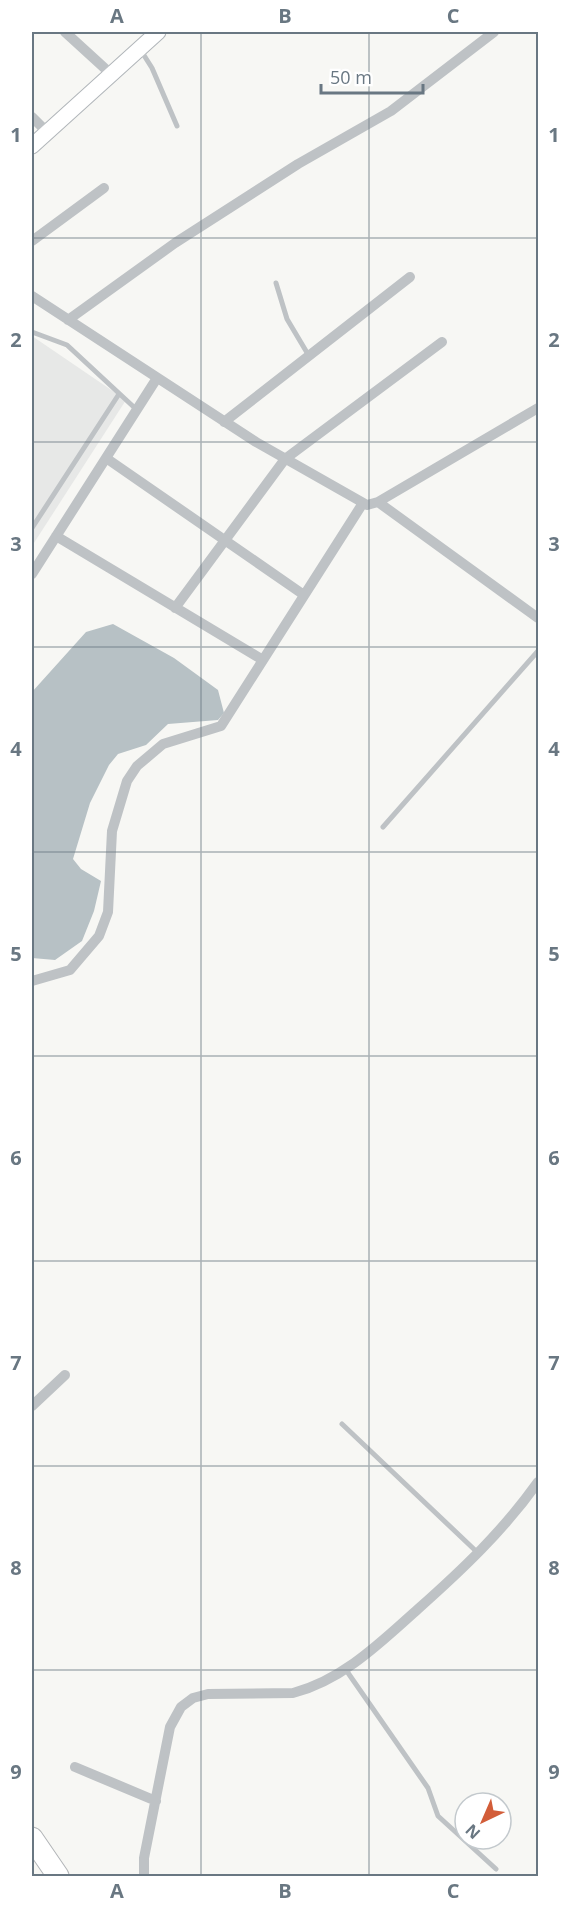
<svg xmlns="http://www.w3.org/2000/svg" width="570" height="1908" font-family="'Open Sans',sans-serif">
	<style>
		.built { fill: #e7e8e7 }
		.water { fill: #b7c1c5 }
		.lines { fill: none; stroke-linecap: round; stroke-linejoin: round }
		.secondary-casing { stroke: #b1b6ba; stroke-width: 17 }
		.highway-casing { stroke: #b2b5b8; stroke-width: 23 }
		.lane { stroke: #bec2c5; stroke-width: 5 }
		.street { stroke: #bec2c5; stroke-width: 10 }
		.secondary { stroke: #fff; stroke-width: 15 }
		.highway { stroke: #fff; stroke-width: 21 }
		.grid { fill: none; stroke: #697782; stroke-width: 1.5; stroke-opacity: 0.55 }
		.neatline { fill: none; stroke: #697782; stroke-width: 2 }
		.grid-label { font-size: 20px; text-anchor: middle; font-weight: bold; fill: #697782 }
	</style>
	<rect width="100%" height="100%" fill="#f7f7f4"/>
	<path class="built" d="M32 336 126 400 32 546Z"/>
	<path class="water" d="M113 624 174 658 218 690 224 713 218 720 168 724 146 745 118 754 109 765 90 803 73 859 81 869 101 881 94 911 82 941 55 960 32 958V692L86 632Z"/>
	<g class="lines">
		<g class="secondary-casing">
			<path id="secondary" d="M32 146 158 32"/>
		</g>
		<g class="highway-casing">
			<path id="highway" d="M32 1838 58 1876"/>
		</g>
		<path class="lane" d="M140 49 152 68 177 126
			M276 283 287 319 309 356
			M32 332 67 345 137 410
			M32 528 119 394
			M383 827 538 651
			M342 1424 478 1553
			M346 1670 428 1788 438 1816 496 1869"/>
		<path class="street" d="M65 32 111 74
			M32 117 47 132
			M32 241 104 188
			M32 296 256 442 367 505 378 502 538 408
			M68 320 175 243 298 164 391 111 494 32
			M224 422 410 277
			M106 458 304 595
			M378 502 538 618
			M56 536 263 660
			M32 574 157 378
			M175 608 285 459 442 342
			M32 981 70 970 99 936 108 912 112 831 127 781 137 766 163 744 221 726 363 503
			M32 1406 65 1375
			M75 1767 156 1801
			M144 1876V1858L170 1727 181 1707 193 1698 208 1694 293 1693C343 1680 381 1642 418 1609 463 1569 503 1531 538 1482"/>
		<use href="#secondary" class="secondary"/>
		<use href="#highway" class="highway"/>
	</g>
	<path class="grid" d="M201 32V1876M369 32V1876M32 238H538M32 442H538M32 647H538M32 852H538M32 1056H538M32 1261H538M32 1466H538M32 1670H538"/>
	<rect width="570" height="1908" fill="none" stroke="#ffffff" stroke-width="66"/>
	<g transform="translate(483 1821) rotate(224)"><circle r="28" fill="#ffffff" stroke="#c3c9cd" stroke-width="1.5"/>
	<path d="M0-4.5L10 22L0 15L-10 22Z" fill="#d25d39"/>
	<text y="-9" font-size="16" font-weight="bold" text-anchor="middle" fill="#697782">N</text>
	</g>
	<path d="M321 84v9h102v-9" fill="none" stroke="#697782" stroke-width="3"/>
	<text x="330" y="84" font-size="18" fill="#697782" stroke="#ffffff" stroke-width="4.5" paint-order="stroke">50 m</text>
	<rect x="33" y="33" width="504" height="1842" class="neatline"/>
	<g class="grid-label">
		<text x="117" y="23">A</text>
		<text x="285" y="23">B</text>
		<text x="453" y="23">C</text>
		<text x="16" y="142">1</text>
		<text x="554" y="142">1</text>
		<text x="16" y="347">2</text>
		<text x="554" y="347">2</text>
		<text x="16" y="551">3</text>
		<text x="554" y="551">3</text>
		<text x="16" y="756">4</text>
		<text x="554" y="756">4</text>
		<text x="16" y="961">5</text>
		<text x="554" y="961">5</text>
		<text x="16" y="1165">6</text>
		<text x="554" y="1165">6</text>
		<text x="16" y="1370">7</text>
		<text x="554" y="1370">7</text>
		<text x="16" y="1575">8</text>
		<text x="554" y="1575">8</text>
		<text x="16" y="1779">9</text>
		<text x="554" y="1779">9</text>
		<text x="117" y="1898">A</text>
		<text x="285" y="1898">B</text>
		<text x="453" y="1898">C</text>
	</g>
</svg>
